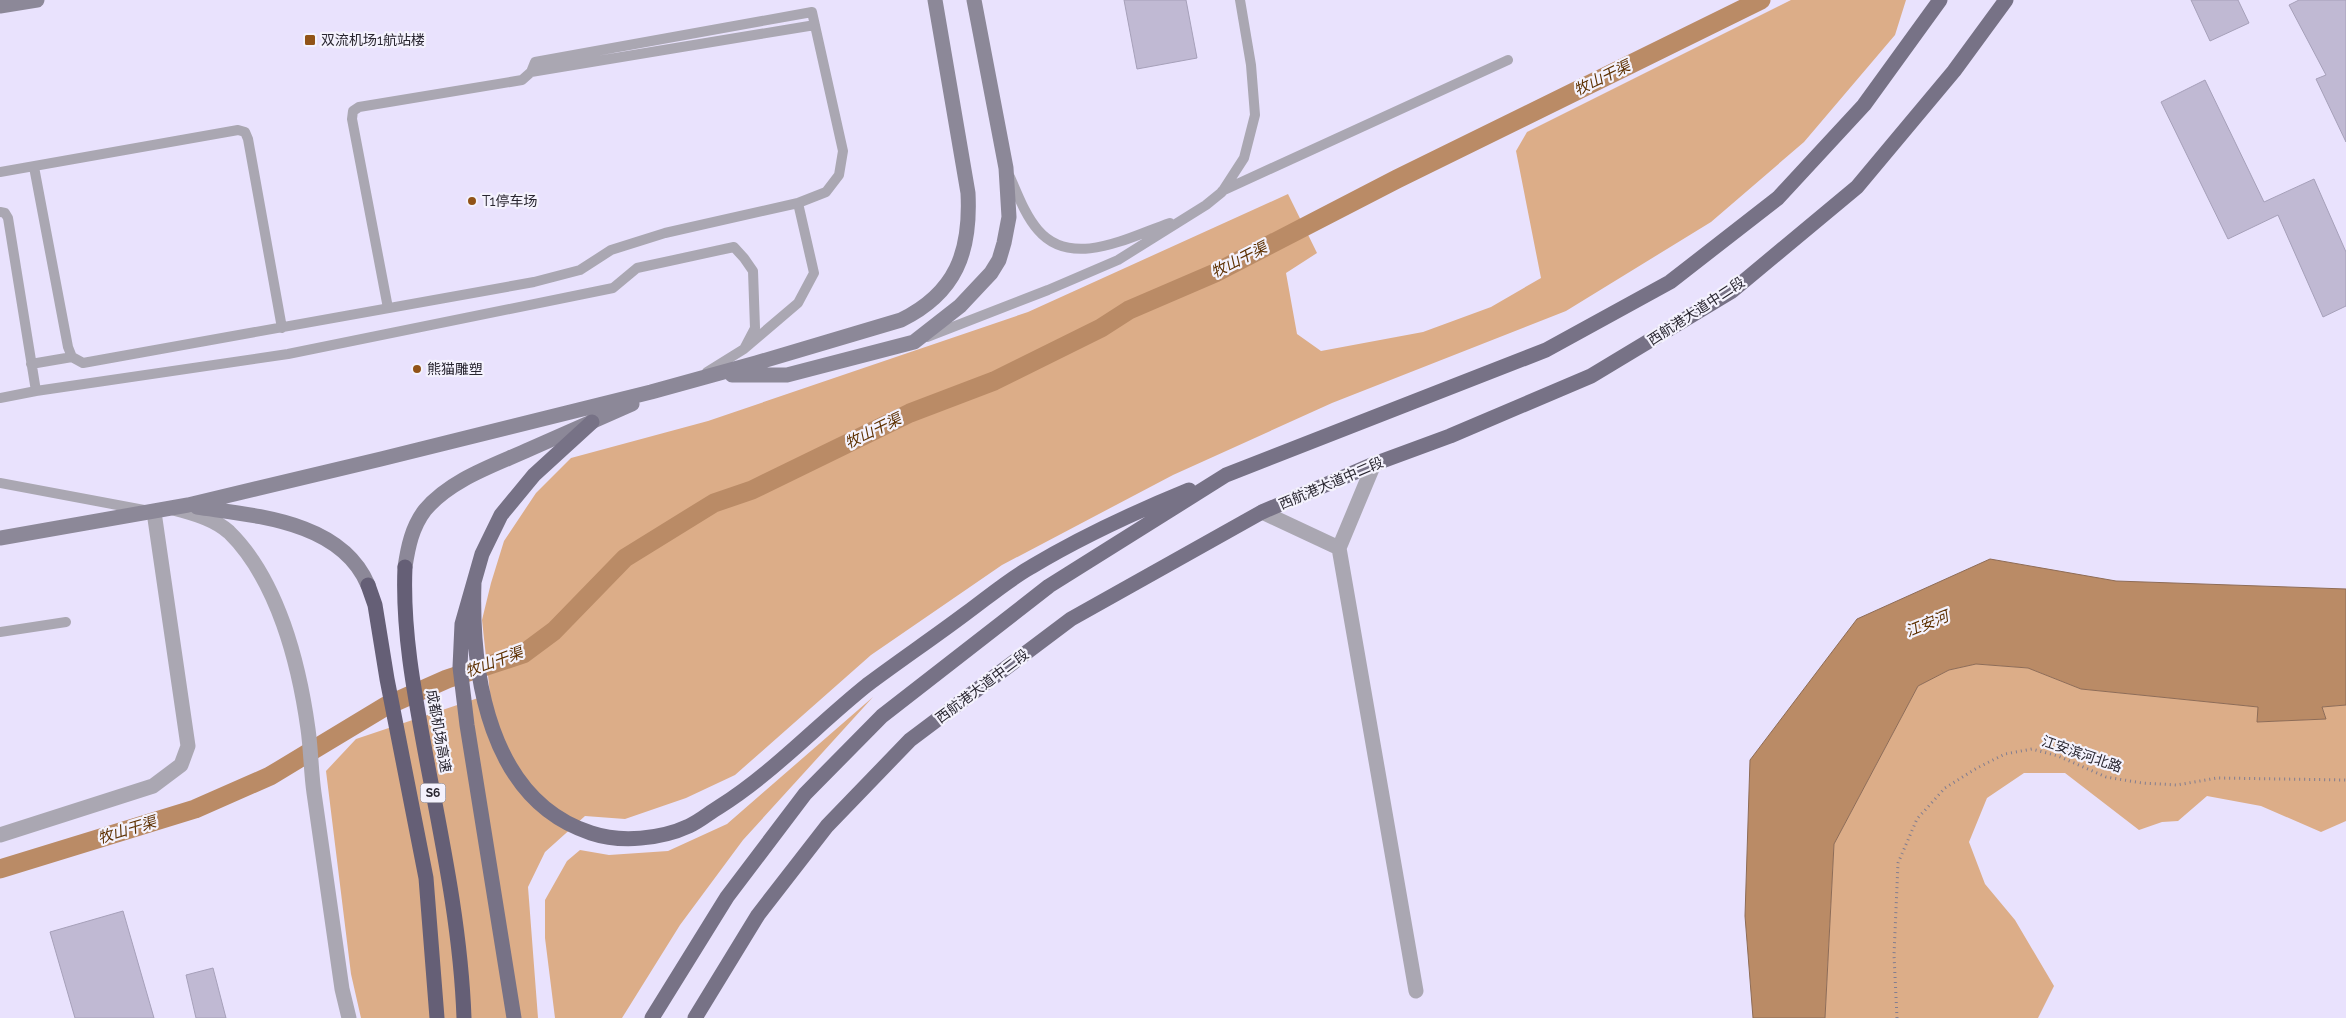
<svg xmlns="http://www.w3.org/2000/svg" width="2346" height="1018" font-family="Raleway,'Noto Sans SC',sans-serif">
	<style>
		.green { fill: #dcad88 }
		.water { fill: #ba8b66; stroke: #8e6c56 }
		.lines { fill: none; stroke-linecap: round; stroke-linejoin: round }
		.canal { stroke: #ba8b66; stroke-width: 19 }
		.building { fill: #c0b9d3; stroke: #a6a0b9 }
		.path { stroke: #827d8f; stroke-width: 3; stroke-dasharray: 1 4; stroke-linecap: butt }
		.lane { stroke: #aaa7b2; stroke-width: 10 }
		.street { stroke: #aaa7b2; stroke-width: 15 }
		.secondary { stroke: #8c8898; stroke-width: 15 }
		.primary { stroke: #777286; stroke-width: 15 }
		.highway { stroke: #655f76; stroke-width: 15 }
		.poi-dot { fill: #915317; stroke: #f4f2fd; stroke-width: 2 }
		.labels { text-anchor: middle; dominant-baseline: central; stroke-width: 4.5; stroke-linejoin: round; paint-order: stroke }
		.shield { fill: #f4f2fd; stroke: #65626d; stroke-width: 1 }
		.shield-label { font-size: 12px; font-weight: bold; fill: #28252f }
		.poi-label { font-size: 14px; fill: #28252f; stroke: #f4f2fd; text-anchor: start }
		.street-label { font-size: 14px; fill: #28252f; stroke: #f4f2fd }
		.water-label { font-size: 15px; font-style: italic; fill: #5d3000; stroke: #f4f2fd }
	</style>
	<rect width="100%" height="100%" fill="#e9e2fd"/>
	<path class="green" d="M1791 0H1906L1895 35 1804 142 1711 222 1566 311 1332 403 1173 475 1002 565 871 655 735 775 686 798 625 819 585 816 545 852 528 887 538 1018H361L351 974 326 771 356 739 490 694 482 620 491 583 504 541 536 493 571 458 708 421 1028 312 1288 194 1317 253 1286 273 1297 334 1321 351 1423 332 1491 307 1541 278 1516 151 1527 132Z
		M1976 664 2028 668 2081 689 2259 707 2257 722 2326 719 2322 707 2346 705V821L2321 832 2261 806 2207 796 2178 821 2162 822 2139 830 2065 773H2024L1987 798 1969 842 1985 884 2015 920 2054 986 2038 1018H1825L1834 844 1918 686 1949 670Z
		M873 697 743 840 680 925 622 1018H555L545 938V900L567 861 580 850 609 855 668 851 727 824Z"/>
	<path class="water" d="M1990 559 2116 581 2346 589V705L2322 707 2326 719 2257 722 2258 707 2081 689 2028 668 1976 664 1949 670 1918 686 1834 844 1825 1018H1753L1745 916 1750 760 1857 619Z"/>
	<g class="lines">
		<path class="canal" d="M0 869 195 809 270 776 386 706 447 679 523 654 554 631 625 558 714 503 752 490 910 413 994 381 1101 328 1129 310 1215 273 1397 179 1761 0"/>
	</g>
	<path class="building" d="M1124 0H1186L1197 58 1137 69Z
		M2191 0H2238L2249 23 2210 41Z
		M2299 0H2346V142L2316 79 2326 75 2289 5Z
		M2205 80 2264 202 2314 179 2346 252V306L2323 317 2278 215 2228 239 2161 102Z
		M123 911 154 1018H75L50 932Z
		M213 968 226 1018H196L186 975Z"/>
	<g class="lines">
		<path class="path" d="M1897 1018 1894 955 1898 863 1917 819 1945 788 1977 768 2005 754 2032 749 2058 756 2106 777 2142 783 2177 785 2217 778 2346 780"/>
		<path class="lane" d="M531 72 815 25
			M34 167 68 347 72 357 83 363 534 282 580 270 611 250 665 233 798 203 826 192 839 175 843 151 812 12 535 62 531 72 522 80 359 107 353 111 352 119 388 308
			M0 172 238 130 245 132 248 139 282 328
			M1010 177C1018 195 1025 215 1038 230 1072 270 1131 236 1170 223
			M1222 191 1508 60
			M0 212 5 213 8 218 36 391
			M927 337 1048 290 1118 260 1206 205 1222 192 1244 158 1255 115 1251 65 1240 0
			M31 364 72 357
			M707 372 744 349 798 303 814 273 798 203
			M0 398 36 391 288 354 613 288 637 268 734 247 744 258 753 271 755 328 744 349
			M0 483 144 510
			M0 632 66 622"/>
		<path class="street" d="M1374 464 1339 548 1416 991
			M174 508C194 514 213 518 229 532 278 580 299 664 308 729 311 750 311 772 314 793 323 858 332 923 342 989L349 1018
			M1262 512 1339 548
			M0 835 153 786 181 765 188 746 154 512"/>
		<path class="secondary" d="M0 6 37 0
			M732 375H787L914 342 960 306 991 273 999 260 1004 243 1009 217 1006 168 974 0
			M197 507C256 516 341 521 368 585
			M0 538 188 505 381 459 651 392 756 363 901 320C956 293 971 252 968 193L935 0
			M405 567C408 547 412 527 425 510 451 479 495 465 530 449 564 434 598 419 632 404"/>
		<path class="primary" d="M474 582C471 675 489 800 591 833 621 843 661 839 689 826 700 821 709 813 719 807 773 773 817 725 867 685 899 661 933 638 965 614 987 598 1008 580 1031 567 1081 537 1135 512 1189 490
			M514 1018 467 725 460 667 462 624 482 554 501 515 534 475 592 422
			M652 1018 727 897 805 794 882 716 1049 586 1226 475 1546 350 1670 282 1778 198 1864 105 1940 0
			M695 1018 758 915 827 826 910 740 1071 619 1262 512 1374 464 1450 436 1591 376 1732 291 1857 187 1954 71 2006 0"/>
		<path class="highway" d="M405 567C402 634 416 702 428 767 444 850 461 933 464 1018
			M368 585 375 605 387 679 426 878 437 1018"/>
	</g>
	<g class="poi-dot">
		<rect x="304" y="34" width="12" height="12" rx="2.5"/>
		<circle cx="472" cy="201" r="5"/>
		<circle cx="417" cy="369" r="5"/>
	</g>
	<g class="labels">
		<rect class="shield" x="420.5" y="783.5" width="25" height="19" rx="4"/>
		<g class="shield-label">
			<text x="433" y="793">S6</text>
		</g>
		<g class="poi-label">
			<text x="321" y="40">双流机场1航站楼</text>
			<text x="482" y="201">T1停车场</text>
			<text x="427" y="369">熊猫雕塑</text>
		</g>
		<g class="street-label">
			<text transform="translate(1696 311) rotate(-33)">西航港大道中二段</text>
			<text transform="translate(1331 483) rotate(-23)">西航港大道中二段</text>
			<text transform="translate(982 686) rotate(-37)">西航港大道中二段</text>
			<text transform="translate(439 731) rotate(80)">成都机场高速</text>
			<text transform="translate(2082 754) rotate(19)">江安滨河北路</text>
		</g>
		<g class="water-label">
			<text transform="translate(1602 78) rotate(-26)">牧山干渠</text>
			<text transform="translate(1239 260) rotate(-27)">牧山干渠</text>
			<text transform="translate(873 431) rotate(-26)">牧山干渠</text>
			<text transform="translate(1927 624) rotate(-22)">江安河</text>
			<text transform="translate(494 662) rotate(-20)">牧山干渠</text>
			<text transform="translate(127 830) rotate(-17)">牧山干渠</text>
		</g>
	</g>
</svg>
